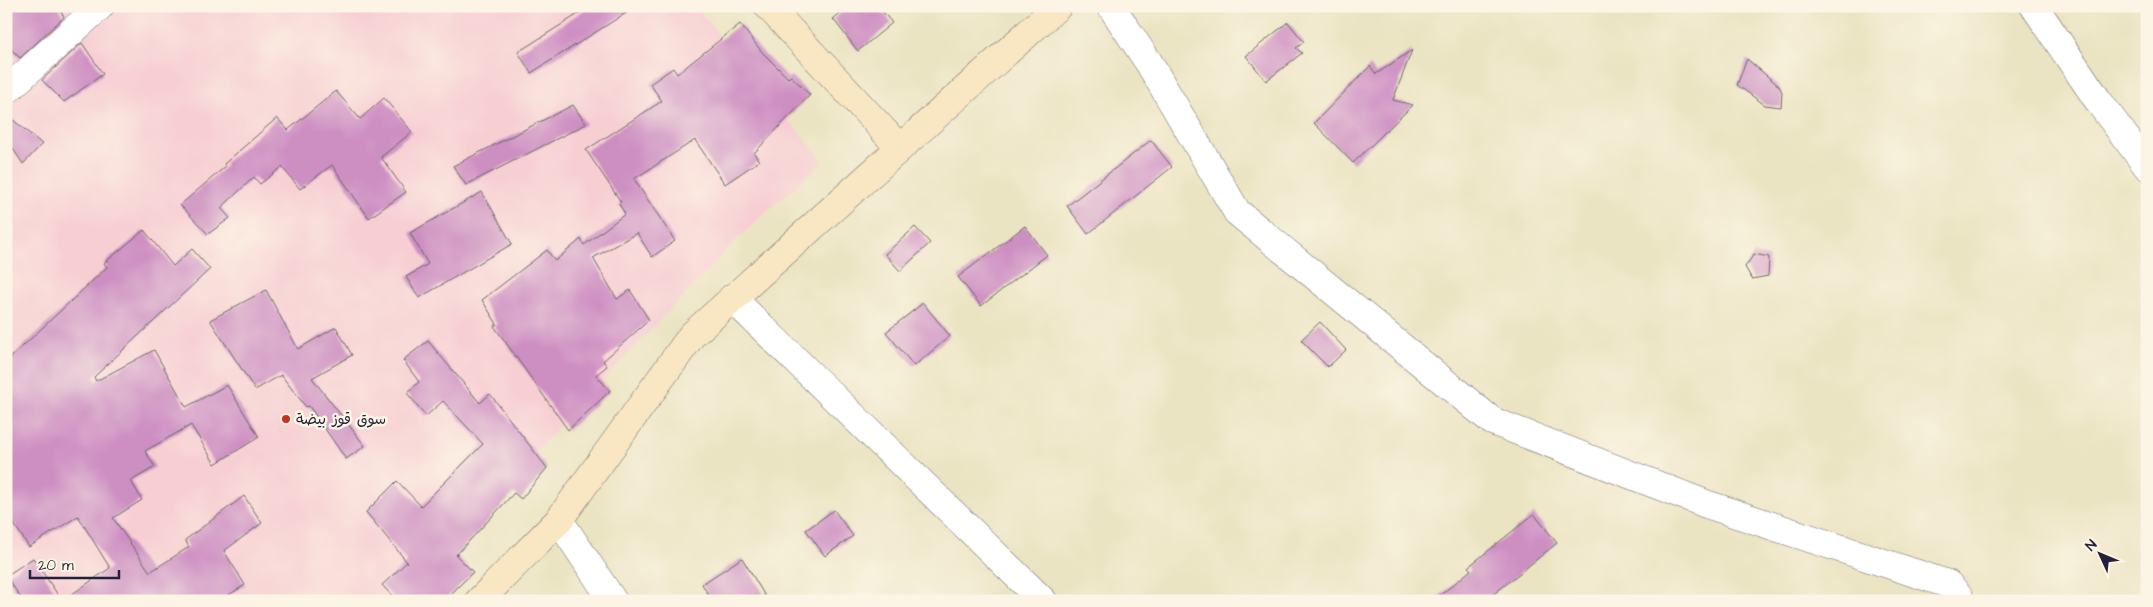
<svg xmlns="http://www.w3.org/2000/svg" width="2153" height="607" font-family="'Architects Daughter','Playpen Sans Arabic',sans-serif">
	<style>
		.built { fill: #f7cfd3 }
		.building { fill: #cd8ec2 }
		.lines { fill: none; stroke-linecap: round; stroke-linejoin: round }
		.street-casing { stroke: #68666a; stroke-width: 29 }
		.secondary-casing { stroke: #68666a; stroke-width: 29 }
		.street { stroke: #fff; stroke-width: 28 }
		.secondary { stroke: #f9e7c3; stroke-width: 28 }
		.poi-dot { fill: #c8321e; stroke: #fcf5e5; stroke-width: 2 }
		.labels { text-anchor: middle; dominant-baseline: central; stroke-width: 5; stroke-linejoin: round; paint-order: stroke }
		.poi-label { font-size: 15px; fill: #22223b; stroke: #fcf5e5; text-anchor: start }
	</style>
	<rect width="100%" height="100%" fill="#fcf5e5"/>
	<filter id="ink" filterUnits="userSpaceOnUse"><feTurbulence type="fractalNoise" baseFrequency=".02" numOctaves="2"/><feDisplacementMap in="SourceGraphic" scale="10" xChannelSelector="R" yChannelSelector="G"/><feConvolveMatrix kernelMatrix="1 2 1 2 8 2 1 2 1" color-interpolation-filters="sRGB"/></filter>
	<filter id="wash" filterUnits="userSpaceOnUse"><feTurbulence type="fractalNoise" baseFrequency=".0096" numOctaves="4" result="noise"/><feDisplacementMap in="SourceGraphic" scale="20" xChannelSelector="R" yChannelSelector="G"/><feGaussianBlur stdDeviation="1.12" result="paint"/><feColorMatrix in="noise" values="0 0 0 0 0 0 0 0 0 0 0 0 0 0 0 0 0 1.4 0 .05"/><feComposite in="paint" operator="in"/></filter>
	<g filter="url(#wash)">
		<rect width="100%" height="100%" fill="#ebe4c2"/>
		<path class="built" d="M6 6H695L823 161 739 237 394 601H6Z"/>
		<g id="blocks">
			<path class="building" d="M13 6H57L64 17 20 58 6 44V14Z
				M591 6H637L531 73 518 52Z
				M849 6H878L892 23 858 51 833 19Z
				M1288 22 1304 42 1296 48 1302 53 1266 81 1246 56Z
				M740 24 762 52 788 78 791 76 810 95 754 153 759 161 725 184 695 140 634 179 675 241 652 257 637 233 593 258 617 299 630 290 649 320 603 361 607 366 596 375 610 391 568 430 494 326 497 324 482 300 547 250 555 261 581 239 584 245 625 214 619 204 621 202 586 150 662 101 650 84 673 68 677 74Z
				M82 43 103 74 64 102 42 80Z
				M1412 50 1393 100 1413 105 1353 163 1314 123 1370 66 1376 74Z
				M1747 59 1779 86 1782 92 1781 107 1765 105 1737 85Z
				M336 91 360 119 384 98 412 132 381 157 406 192 369 218 332 165 300 189 282 167 260 184 254 177 221 208 230 218 208 234 180 205 226 166 224 164 277 118 288 130Z
				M573 105 586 124 466 185 453 166Z
				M6 114 42 144 23 164 6 138Z
				M1151 140 1172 167 1088 234 1067 206Z
				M482 192 512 244 419 298 406 277 428 264 410 233Z
				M1025 226 1047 255 981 306 958 277Z
				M915 227 930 243 900 271 885 254Z
				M144 230 173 266 192 249 210 269 94 377 96 381 154 350 186 407 227 385 259 437 215 464 191 425 145 451 155 467 131 481 142 500 113 518 150 572 189 547 185 540 244 496 262 523 224 551 245 585 219 601H62L110 568 78 516 29 547 6 512V362L107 267 104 263Z
				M1754 254 1769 257 1768 276 1752 279 1745 267Z
				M266 290 298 349 336 327 352 355 312 378 365 446 346 459 309 406 306 407 281 375 255 390 210 320Z
				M923 303 950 336 914 366 886 332Z
				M1320 322 1346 350 1328 367 1301 340Z
				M428 341 480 403 490 394 547 468 521 499 514 493 456 555 473 572 444 601H397L382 585 407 562 366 512 397 481 421 506 483 444 443 401 426 416 407 393 419 382 403 360Z
				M834 510 853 536 825 556 806 530Z
				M1534 514 1557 543 1485 601H1433L1471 570 1468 567Z
				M33 558 62 601H23L6 576Z
				M742 558 768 601H712L702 584Z"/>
		</g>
	</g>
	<g filter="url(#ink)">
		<use href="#blocks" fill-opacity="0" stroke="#68666a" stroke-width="1"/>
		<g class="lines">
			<g class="street-casing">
				<path id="street" d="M1111 6 1149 63 1237 212 1492 421 1706 504 1948 584 1959 596V601
					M2034 6 2099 102 2147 166
					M6 91 100 6
					M732 298 1043 601
					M559 520 613 601"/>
			</g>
			<g class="secondary-casing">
				<path id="secondary" d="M768 6 899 147
					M479 601 559 520 692 335 1058 6"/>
			</g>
			<use href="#street" class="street"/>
			<use href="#secondary" class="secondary"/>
		</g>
	</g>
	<circle class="poi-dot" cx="286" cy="419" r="5"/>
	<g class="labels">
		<g class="poi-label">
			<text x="296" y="419">سوق قوز بيضة</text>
		</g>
	</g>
	<rect width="2153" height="607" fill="none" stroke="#fcf5e5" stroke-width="25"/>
	<g transform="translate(2100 554) rotate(314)" stroke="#fcf5e5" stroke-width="4" paint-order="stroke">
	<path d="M0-4L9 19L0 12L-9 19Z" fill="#22223b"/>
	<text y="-8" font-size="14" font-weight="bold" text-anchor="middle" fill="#22223b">N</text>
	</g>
	<path d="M30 570v8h89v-8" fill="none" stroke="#22223b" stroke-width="2.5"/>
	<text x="38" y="570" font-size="15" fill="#22223b" stroke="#fcf5e5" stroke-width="4" paint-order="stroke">20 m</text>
</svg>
